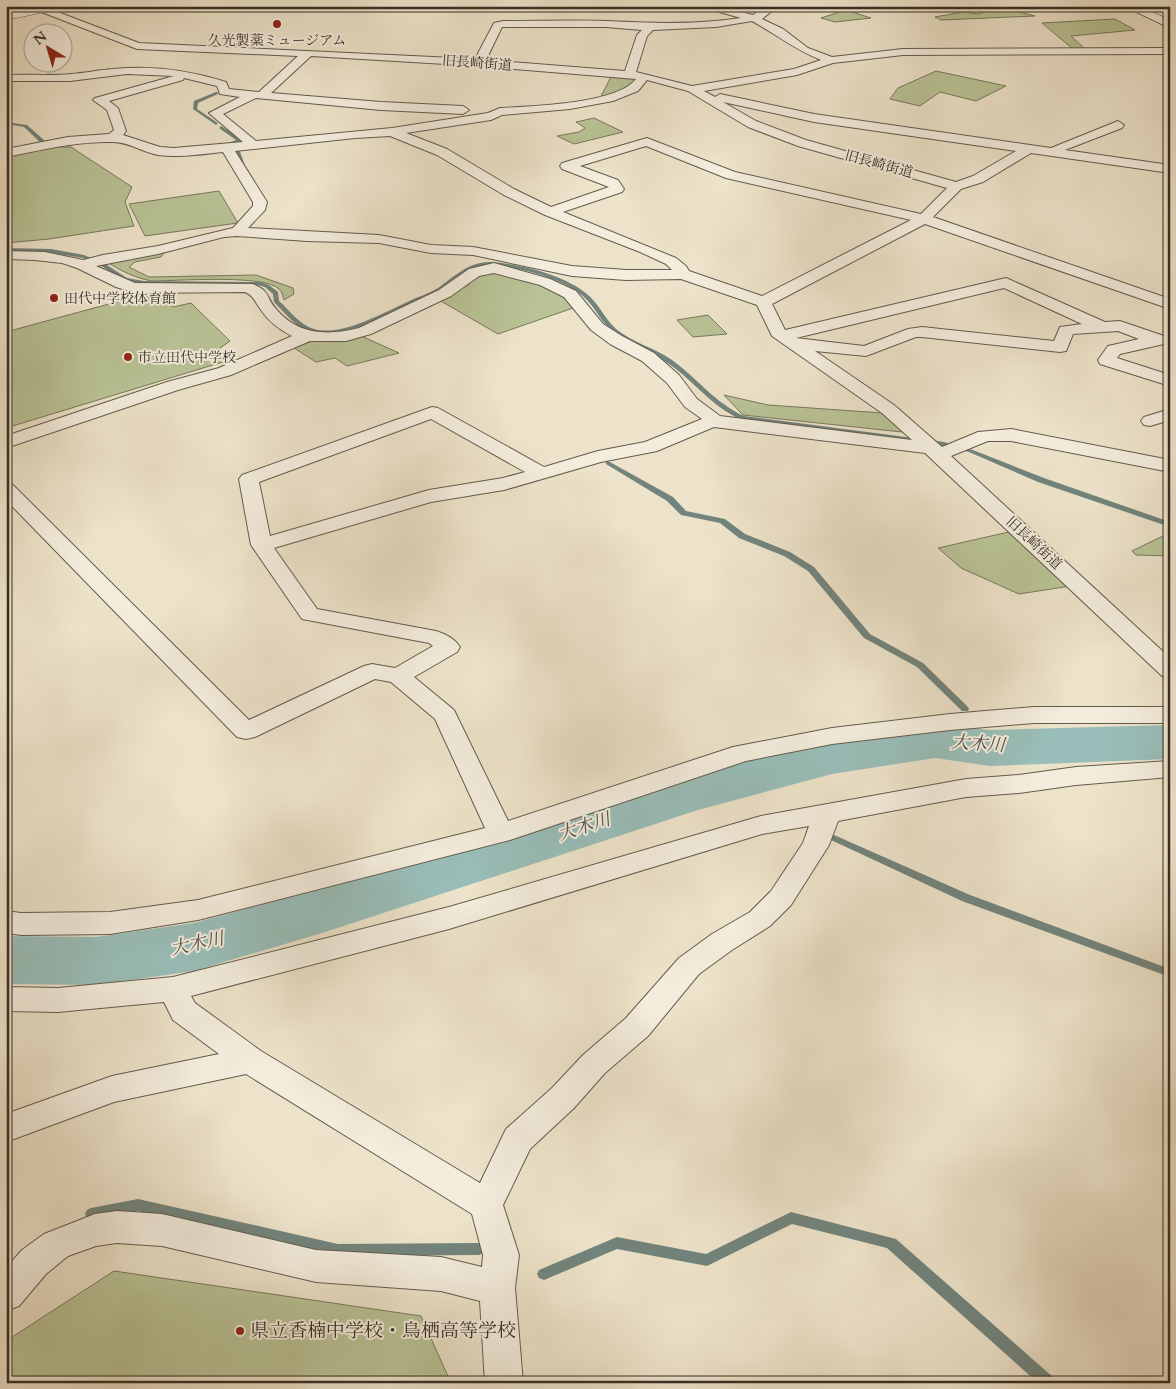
<svg xmlns="http://www.w3.org/2000/svg" width="1176" height="1389" font-family="Cardo,'Noto Serif JP',serif">
	<style>
		.green { fill: #b9c396; stroke: #78785d }
		.lines { fill: none; stroke-linecap: round; stroke-linejoin: round }
		.stream { fill: #72847d; fill-rule: evenodd }
		.river { fill: #99beb9; fill-rule: evenodd }
		.minor-casing { stroke: #645b4e; stroke-width: 2 }
		.tertiary-casing { stroke: #645b4e; stroke-width: 1 }
		.secondary-casing { stroke: #372e24; stroke-width: 1 }
		.minor { fill: #f3eddd; fill-rule: evenodd }
		.tertiary { fill: #f3eddd; fill-rule: evenodd }
		.secondary { fill: #f3eddd; fill-rule: evenodd }
		.poi-dot { fill: #8f2418; stroke: #f3eddd; stroke-width: 2 }
		.labels { text-anchor: middle; dominant-baseline: central; stroke-width: 4; stroke-linejoin: round; paint-order: stroke }
		.far-poi-label { font-size: 14px; fill: #372e24; stroke: #f3eddd; text-anchor: start }
		.far-street-label { font-size: 14px; fill: #372e24; stroke: #f3eddd }
		.water-label { font-size: 18px; font-style: italic; fill: #505249; stroke: #f3eddd }
		.near-poi-label { font-size: 19px; fill: #372e24; stroke: #f3eddd; text-anchor: start }
	</style>
	<rect width="100%" height="100%" fill="#ede3ca"/>
	<filter id="stains"><feTurbulence type="fractalNoise" baseFrequency=".004" numOctaves="4"/><feColorMatrix values="0 0 0 0 .2 0 0 0 0 .09 0 0 0 0 .02 0 0 0 .5 -.17"/></filter>
	<radialGradient id="worn" r=".72"><stop offset=".6" stop-color="#630" stop-opacity="0"/><stop offset="1" stop-color="#630" stop-opacity=".3"/></radialGradient>
	<path class="green" d="M1000 7 1035 16 941 20 935 17 963 12 978 14Z
		M846 10 871 18 835 22 821 18Z
		M1115 19 1135 30 1071 36 1085 49H1073L1042 23Z
		M936 71 1006 86 976 101 940 92 920 106 890 99 898 88Z
		M612 75 636 78 629 89 600 98Z
		M594 118 623 132 574 144 557 136 579 132 585 128 576 122Z
		M52 147H71L132 187 125 202 134 226 49 239 6 243V157Z
		M219 191 238 223 145 236 129 204Z
		M164 253 161 257 135 262 129 267 149 277 256 275 293 288 294 294 284 300C283 297 282 291 279 289 265 274 175 281 152 281 135 278 121 271 107 262Z
		M494 271 546 285 566 295 576 307 498 334 439 300 468 285 480 273Z
		M138 296H159L173 307 191 303 230 341 216 351 226 361 6 428V332Z
		M708 315 727 334 693 337 677 320Z
		M359 335 399 353 347 366 335 358 316 362 294 348 314 340Z
		M724 395 768 405 883 413 902 432 743 415Z
		M1013 531 1071 586 1019 594 961 568 938 548Z
		M1165 535 1170 537V556L1136 555 1132 551Z
		M114 1271 421 1316 451 1383H6V1341Z"/>
	<g class="lines">
		<path class="stream" d="M216 92 220 93 198 103 197 109 218 123 216 125 193 109 194 101Z
			M6 122 27 125 45 141 55 140 57 141 42 144 24 127 6 124Z
			M221 126 241 139V141L223 147V145L236 140 219 128Z
			M235 148 239 149 247 171 243 170Z
			M6 248 51 249 84 255 107 265 127 278 144 281 260 282 269 285 278 292 279 301C289 310 300 325 314 329 341 337 383 313 407 302 417 297 428 294 438 288 455 276 469 261 491 262 520 264 565 275 587 294 599 304 605 319 616 329 633 343 655 348 672 360 697 378 715 403 744 416L944 442 973 450 1044 478 1170 522V527L1038 482 969 452 944 446 740 419C711 406 694 381 669 364 651 351 629 346 613 332 601 322 595 307 584 297 563 278 516 266 488 266 468 265 455 282 439 292 431 297 421 300 412 304 384 317 339 343 308 331 295 326 284 312 274 302L273 294 265 287 257 285H144L123 280 103 267 83 258 51 253 6 252Z
			M608 461 673 497 686 511 725 519 745 534 790 552 814 567 870 634 923 663 968 707 969 709 968 711H962L917 667 864 638 808 571 784 556 739 538 720 523 681 515 667 501 606 464V462Z
			M834 835 970 895 1170 969V977L962 901 831 840 829 838 831 836Z
			M138 1199 338 1244 479 1243 484 1245 485 1249 484 1253 479 1255 338 1256 138 1211 91 1220 87 1218 85 1214 87 1210 91 1208Z
			M791 1212 896 1239 1054 1378 1056 1383H1038L887 1248 792 1224 707 1266 617 1249 544 1280 539 1278 537 1274 539 1270 617 1237 706 1254Z"/>
		<path class="river" d="M935 724 990 730 1170 725V759L990 766 935 758 832 774 698 810 322 933 194 971 96 985 6 984V936L96 937 194 923 300 894 683 776 832 738Z"/>
		<g class="minor-casing">
			<path id="minor" d="M42 6 139 43 475 59 494 23 503 21C537 21 572 20 607 21 652 23 696 25 741 18L698 6H716L753 15 767 6H778L762 19 783 29 808 48 832 57 903 49 1170 48V54L903 55 833 63 797 75 704 91 715 97 720 94 814 114 1051 148 1118 121 1124 125 1122 128 1065 150 1170 165V173L1031 153 983 182 961 189 933 217 1170 299V309L925 224 772 304 785 330 1006 278 1105 322 1120 321 1164 336 1166 340 1164 344 1120 354 1117 358 1170 375V386L1100 364 1098 360 1108 346 1139 339 1118 331 1073 334 1066 351 1060 352 922 337H916L866 356 815 351 894 405 942 447 978 432 1011 429 1170 460V472L1011 441H988L951 456 1170 658V678L1162 676 925 453 714 427 657 451 601 462 504 490 431 502 274 548 317 609 436 631C446 634 455 639 460 647L457 652 414 677 454 710 508 821 733 747 832 728 950 714 1034 707H1170V723H1034L950 730 832 744 746 761 510 840 198 920 110 934 21 935 6 933V911L21 913 110 912 198 900 485 828 435 719 391 682 375 679 255 737 246 739 237 737 6 500V483L13 485 249 720 364 666 372 664 395 668 433 646 429 643 302 619 251 545 239 479 242 475 432 407 438 408 544 467 598 451 645 442 702 419 685 407 667 383 642 361 610 344 591 330 564 297 540 285 494 273 479 276 451 296 371 334 346 341H310L231 375 178 390 6 448V436L167 382 219 368 292 336C280 330 269 322 261 310 255 302 254 296 245 292L135 293 116 287 77 268 62 263 35 260 6 259V251L45 252 83 260 103 255 158 246 233 228 253 206V202L223 152C202 154 179 158 158 155 142 152 129 142 113 142 77 141 41 150 6 157V149L68 137 109 134 114 130 107 110 93 100 95 98 174 76 127 74 70 81H6V75C28 74 50 76 71 74 85 73 99 70 113 69 152 65 189 70 226 82L229 89 259 92 298 56 137 49 39 11 38 9ZM752 21C776 34 795 50 821 60L794 69 692 86 636 72 647 36 653 30 716 27ZM502 27H606L642 30 637 35 625 71 486 60ZM311 56 479 66 636 79C617 104 532 106 500 108L488 113 392 128 256 141 223 114 256 98 381 110 463 114 469 110 463 106 381 102 271 93ZM184 78 217 86 220 94 240 97 209 113 243 142 174 148 160 147 123 135 126 131 118 108 109 101 183 80ZM647 80 688 91 748 127 798 146 947 188 921 214 735 172 647 138 562 163 560 166 562 169 609 187 551 207 514 189 447 149 406 133 491 120 502 115 570 109 613 101 638 91ZM723 102 814 122 1016 151 973 176 956 182 806 140 756 121ZM390 136 437 155 504 195 545 215 640 252 666 264 672 270H626L572 266 473 247 431 245 379 235 248 228 265 210 267 202 235 151 355 138ZM646 146 726 178 911 220 762 296 689 271 686 266 676 258 563 212 622 192 624 189 618 180 580 166ZM237 236 307 241 379 243 431 253 473 255 572 276 626 280 681 279 757 305 772 336 882 413 912 440 720 416 697 399 679 375 654 353 622 336 603 324 576 291 550 279 494 263 469 269 439 290 359 328C328 336 298 335 276 309 265 296 271 292 253 284L135 283 96 266 158 254 224 237ZM1004 288 1082 324 1060 327 1054 341 922 327 908 329 864 346 796 338ZM431 419 525 472 503 478 429 490 270 536 259 482Z
				M1170 409V420L1150 426 1144 425 1141 421 1144 417Z
				M1170 761V777L1076 785 1019 793 966 797 838 821 829 845 791 905 770 926 732 950 699 974 648 1036 605 1073 574 1108 530 1149 503 1205 519 1255 515 1288 523 1383H485L480 1301 441 1291 316 1282 162 1246 117 1243 96 1246 68 1256 46 1274 19 1306 6 1311V1268L22 1250 44 1234 95 1214 117 1211 162 1214 316 1250 441 1257 482 1267 483 1255 472 1214 246 1074 114 1102 6 1142V1114L112 1076 219 1054 173 1020 164 1002 58 1012 6 1011V987L58 988 173 977 449 907 761 816 966 779 1019 775 1076 767ZM809 826 803 843 771 891 750 912 712 934 679 958 626 1018 583 1055 552 1088 506 1129 480 1183 261 1051 195 1003 191 996 449 929 762 834Z"/>
		</g>
		<g class="tertiary-casing">
			<path id="tertiary" d="M42 6H66L60 9 6 20V13Z"/>
		</g>
		<g class="secondary-casing">
			<path id="secondary" d="M1123 6H1139L1170 20V28Z"/>
		</g>
		<use href="#minor" class="minor"/>
		<use href="#tertiary" class="tertiary"/>
		<use href="#secondary" class="secondary"/>
	</g>
	<g class="poi-dot">
		<circle cx="277" cy="24" r="5"/>
		<circle cx="54" cy="298" r="5"/>
		<circle cx="128" cy="357" r="5"/>
		<circle cx="240" cy="1331" r="5"/>
	</g>
	<g class="labels">
		<g class="far-poi-label">
			<text x="277" y="40" text-anchor="middle">久光製薬ミュージアム</text>
			<text x="64" y="298">田代中学校体育館</text>
			<text x="138" y="357">市立田代中学校</text>
		</g>
		<g class="far-street-label">
			<text transform="translate(477 63) rotate(4)">旧長崎街道</text>
			<text transform="translate(879 164) rotate(15)">旧長崎街道</text>
			<text transform="translate(1034 543) rotate(43)">旧長崎街道</text>
		</g>
		<g class="water-label">
			<text transform="translate(978 744) rotate(4)">大木川</text>
			<text transform="translate(584 827) rotate(-18)">大木川</text>
			<text transform="translate(197 944) rotate(-12)">大木川</text>
		</g>
		<g class="near-poi-label">
			<text x="250" y="1331">県立香楠中学校・鳥栖高等学校</text>
		</g>
	</g>
	<rect width="1176" height="1389" fill="none" stroke="#ede3ca" stroke-width="25"/>
	<rect x="8" y="8" width="1161" height="1374" fill="none" stroke="#372e24" stroke-width="2.5"/>
	<rect x="12" y="12" width="1151" height="1364" fill="none" stroke="#372e24"/>
	<g transform="translate(48 48) rotate(322)"><circle r="24" fill="#f3eddd" stroke="#a8a193"/>
	<path d="M0-4L9 19L0 12L-9 19Z" fill="#8f2418"/>
	<text y="-8" font-size="14" font-weight="bold" text-anchor="middle" fill="#372e24">N</text>
	</g>
	<rect width="100%" height="100%" filter="url(#stains)"/>
	<rect width="100%" height="100%" fill="url(#worn)"/>
</svg>
